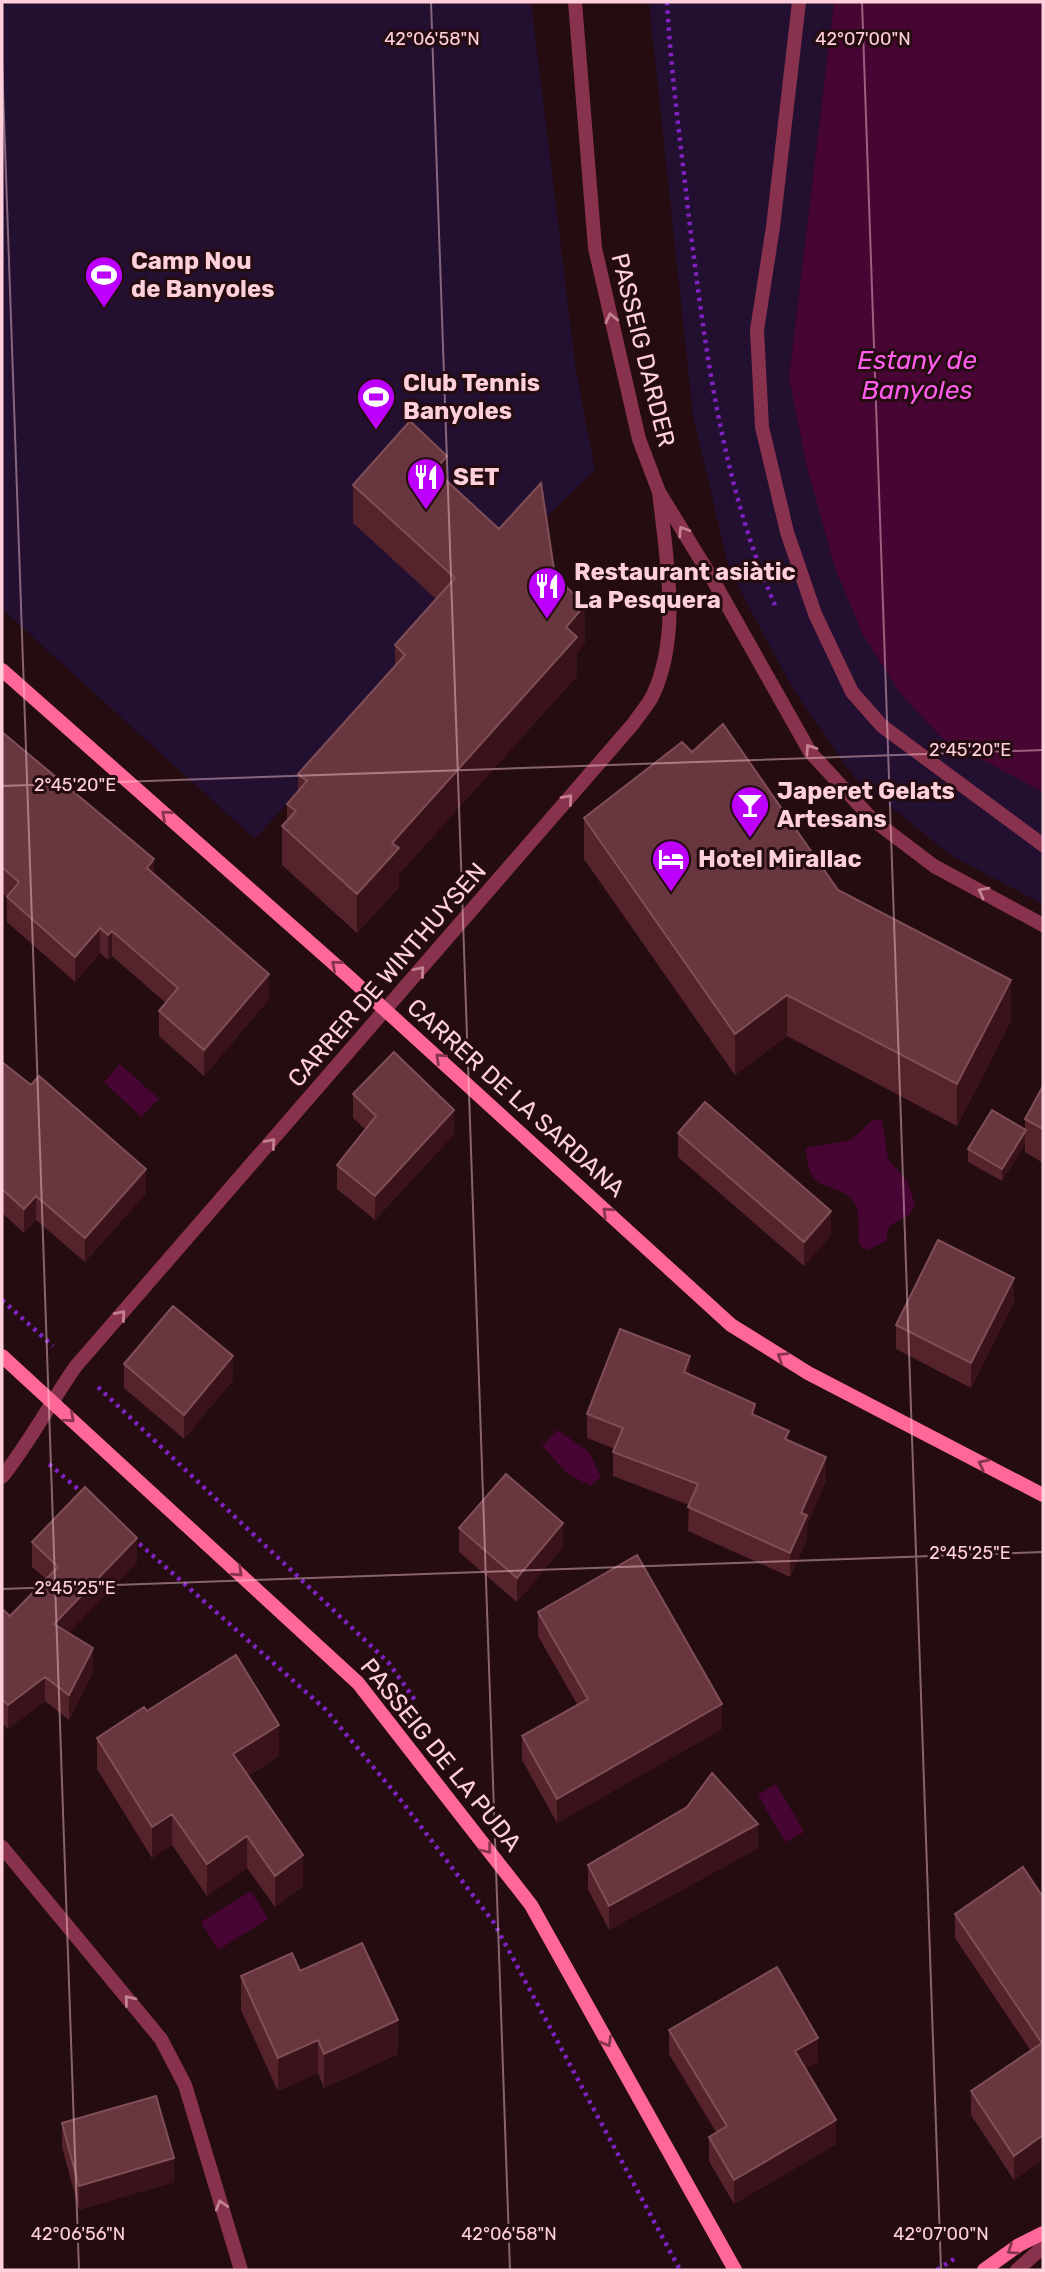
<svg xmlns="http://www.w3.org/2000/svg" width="1045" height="2272" font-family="Rubik,sans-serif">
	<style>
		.green { fill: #230f30 }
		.water { fill: #460533 }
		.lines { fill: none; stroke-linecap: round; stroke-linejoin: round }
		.path { stroke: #8022c1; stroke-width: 4.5; stroke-dasharray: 3.5 5; stroke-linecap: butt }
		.pedestrian { stroke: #89324d; stroke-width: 14 }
		.minor { stroke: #89324d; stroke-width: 14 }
		.tertiary { stroke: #89324d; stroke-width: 14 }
		.secondary { stroke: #ff6798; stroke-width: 14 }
		.wall { fill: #55232b }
		.shaded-wall { fill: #3a1219 }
		.building { fill: #67363e; stroke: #7f4e57; stroke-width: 2 }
		.oneway { stroke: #c48194 }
		.oneway2 { stroke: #87354e }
		.ticks { fill: none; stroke: #ffd0db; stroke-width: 2; stroke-opacity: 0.45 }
		.labels { text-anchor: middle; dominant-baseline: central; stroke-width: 6; stroke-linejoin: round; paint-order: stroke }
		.poi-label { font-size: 24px; font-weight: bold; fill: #ffd0db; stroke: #250c11; text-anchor: start }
		.street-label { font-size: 24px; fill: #ffd0db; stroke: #250c11 }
		.water-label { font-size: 26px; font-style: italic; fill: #ff5eec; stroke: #250c11 }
		.ticks-label { font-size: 18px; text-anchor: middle; fill: #ffd0db; stroke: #250c11; stroke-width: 6; stroke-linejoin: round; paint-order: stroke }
	</style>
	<rect width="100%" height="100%" fill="#250c11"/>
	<path class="green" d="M2 2H531L576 371 595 470 529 534 255 839 2 609Z
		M649 2H834L789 378 1019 778 1043 792V904L952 856 854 777 793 689 729 569 693 415Z"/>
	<path class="water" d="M834 2H1043V792L942 738 900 693 862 633 835 568 807 467 789 378Z
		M120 1064 159 1099 141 1117 104 1082Z
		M873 1120H882L888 1159 907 1181 915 1204 910 1214 889 1226 886 1241 868 1250 860 1246C856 1231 862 1216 854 1202 839 1179 808 1199 806 1148L851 1140Z
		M557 1430 588 1451 601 1476 591 1486 568 1474 542 1446Z
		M776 1784 804 1832 785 1842 758 1795Z
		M251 1891 268 1919 218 1950 201 1922Z"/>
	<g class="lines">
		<path class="path" d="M667 2C671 74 681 146 689 218 705 348 722 484 775 605
			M2 1300 53 1346
			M98 1387 388 1662 415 1700
			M49 1464 85 1495
			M133 1538 325 1709 400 1799 494 1923 680 2270
			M937 2270 954 2259"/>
		<path class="pedestrian" d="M799 2 773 227 757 330 762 427 787 532 815 614 852 692 882 726 1043 845"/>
		<path class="minor" d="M575 2 595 248 639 439 659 492 713 580 810 752 872 819 934 866 1043 925
			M2 1477C30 1442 50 1403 76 1366L633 724C639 715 647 706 652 697 682 635 666 557 659 492
			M2 1847 161 2039 185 2085 241 2270"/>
		<path class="tertiary" d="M1017 2270 1043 2247"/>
		<path class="secondary" d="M2 670 349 977 731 1325 808 1373 1043 1495
			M2 1356 358 1683 531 1905 735 2270
			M984 2270 1019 2245 1043 2233"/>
	</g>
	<path class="wall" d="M447 482 499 529 555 576 585 643 577 653V676L399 874V887L357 933 282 865V826L287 821V804L298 791V774L395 667V645L436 599 353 523V485Z
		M2 732 154 875 269 999 204 1076 159 1036V1011L166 1003 112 956 108 960 100 953 75 982 7 922V897L2 893Z
		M584 818 838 890 1011 1021 957 1126 787 1036 735 1075 584 859Z
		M2 1062 146 1193 85 1262 36 1220 24 1233 2 1213Z
		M1043 1086V1163L1025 1152V1144L1002 1181 968 1162V1149L1025 1130V1119Z
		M353 1094 454 1134 375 1220 337 1189V1165L365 1129 353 1118Z
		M678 1133 831 1235 804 1266 678 1157Z
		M1014 1302 971 1388 896 1349V1325Z
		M124 1364 233 1380 184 1439 124 1388Z
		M690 1375 755 1415 789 1440 826 1481 807 1525V1539L790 1577 688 1531 689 1505 613 1476V1452L615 1449 587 1438V1414Z
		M459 1528 563 1547 517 1602 459 1552Z
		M32 1542 137 1562 68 1633 93 1672 69 1720 45 1701 8 1729 2 1723V1609L10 1616 46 1579 32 1567Z
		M538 1612 722 1729 557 1823 522 1760V1736L577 1704 538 1636Z
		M147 1711 279 1756 248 1776 303 1886 275 1907 247 1868 207 1896 172 1845 152 1858 97 1769V1738Z
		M758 1848 609 1930 588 1889V1865Z
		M1043 1897V2159L1014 2180 971 2115V2091L1031 2051 955 1938V1914Z
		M300 1971 398 2054 324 2088 318 2073 278 2091 241 2010V1976Z
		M669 2030 818 2062 805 2069 836 2144 734 2204 709 2161V2137L716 2132 669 2054Z
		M62 2123 174 2182 79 2210 62 2147Z"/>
	<path class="shaded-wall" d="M447 456V494L435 470Z
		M585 605V643L577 653V676L399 874V887L357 933V894L392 843 566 627Z
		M154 859V884L147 868Z
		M100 928V953L75 982V957Z
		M112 931V956L108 960V935Z
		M269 974V999L204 1076V1050Z
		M1011 980V1021L957 1126V1084Z
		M787 995V1036L735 1075V1034Z
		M454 1110V1134L375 1220V1196Z
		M1025 1132V1144L1002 1181V1169Z
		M146 1169V1193L85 1262V1238Z
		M36 1196V1220L24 1233V1209Z
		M831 1211V1235L804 1266V1242Z
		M1014 1278V1302L971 1388V1363Z
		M233 1356V1380L184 1439V1415Z
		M690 1356V1380L684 1372Z
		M826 1457V1481L807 1525V1539L790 1577V1553L801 1513Z
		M563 1523V1547L517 1602V1578Z
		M137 1538V1562L54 1648V1624Z
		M93 1648V1672L69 1720V1695Z
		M45 1677V1701L8 1729V1705Z
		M722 1704V1729L557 1823V1799Z
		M279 1725V1756L233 1786V1754Z
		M172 1814V1845L152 1858V1827Z
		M758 1824V1848L609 1930V1906Z
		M247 1836V1868L207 1896V1864Z
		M303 1855V1886L275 1907V1876Z
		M398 2020V2054L324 2088V2054Z
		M818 2038V2062L795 2075V2051Z
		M318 2040V2073L278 2091V2058Z
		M836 2120V2144L734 2204V2180Z
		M1043 2135V2159L1014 2180V2156Z
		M174 2158V2182L79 2210V2186Z"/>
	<path class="building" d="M410 421 447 456 435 470 499 529 541 483 555 576 585 605 566 627 577 637 392 843 399 848 357 894 282 826 296 811 287 804 307 781 298 774 405 655 395 645 455 578 353 485Z
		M723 724 838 890 1011 980 957 1084 787 995 735 1034 584 818 682 742 692 752Z
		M2 732 154 859 147 868 269 974 204 1050 159 1011 178 988 112 931 108 935 100 928 75 957 7 897 19 882 2 867Z
		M394 1052 454 1110 375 1196 337 1165 376 1116 353 1094Z
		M2 1062 31 1085 39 1076 146 1169 85 1238 36 1196 24 1209 2 1189Z
		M1043 1086V1129L1025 1119Z
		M705 1102 831 1211 804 1242 678 1133Z
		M992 1110 1026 1130 1002 1169 968 1149Z
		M938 1240 1014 1278 971 1363 896 1325Z
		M173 1306 233 1356 184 1415 124 1364Z
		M620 1329 690 1356 684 1372 755 1404 752 1414 789 1431 785 1439 826 1457 801 1513 807 1515 790 1553 688 1507 698 1484 613 1452 623 1428 587 1414Z
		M506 1474 563 1523 517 1578 459 1528Z
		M85 1487 137 1538 54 1624 93 1648 69 1695 45 1677 8 1705 2 1699V1609L10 1616 58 1567 32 1542Z
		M637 1555 722 1704 557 1799 522 1736 588 1699 538 1612Z
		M236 1655 279 1725 233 1754 303 1855 275 1876 247 1836 207 1864 172 1814 152 1827 97 1738 144 1707 147 1711Z
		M712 1773 758 1824 609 1906 588 1865 687 1807Z
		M1023 1867 1043 1897V2135L1014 2156 971 2091 1042 2043 955 1914Z
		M362 1943 398 2020 324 2054 318 2040 278 2058 241 1976 292 1953 300 1971Z
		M777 1967 818 2038 795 2051 836 2120 734 2180 709 2137 727 2126 669 2030Z
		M156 2096 174 2158 79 2186 62 2123Z"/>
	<defs><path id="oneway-chevron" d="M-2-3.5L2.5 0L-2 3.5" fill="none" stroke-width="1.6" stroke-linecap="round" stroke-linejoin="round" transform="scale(1.75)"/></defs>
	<g class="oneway">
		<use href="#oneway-chevron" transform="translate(611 318) rotate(-103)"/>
		<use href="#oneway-chevron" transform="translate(683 531) rotate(-122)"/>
		<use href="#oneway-chevron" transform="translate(810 749) rotate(-124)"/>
		<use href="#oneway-chevron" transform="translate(568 799) rotate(-49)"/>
		<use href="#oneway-chevron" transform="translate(983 892) rotate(-152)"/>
		<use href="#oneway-chevron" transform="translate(420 971) rotate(-50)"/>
		<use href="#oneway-chevron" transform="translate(271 1143) rotate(-49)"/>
		<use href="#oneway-chevron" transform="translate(121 1315) rotate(-49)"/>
		<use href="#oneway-chevron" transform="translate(129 2000) rotate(-129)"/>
		<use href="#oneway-chevron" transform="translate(221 2205) rotate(-107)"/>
	</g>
	<g class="oneway2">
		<use href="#oneway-chevron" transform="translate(166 815) rotate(-139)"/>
		<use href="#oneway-chevron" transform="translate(336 965) rotate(-139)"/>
		<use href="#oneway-chevron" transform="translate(440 1058) rotate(-137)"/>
		<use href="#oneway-chevron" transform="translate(607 1212) rotate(-137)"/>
		<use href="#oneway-chevron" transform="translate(782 1357) rotate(-148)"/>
		<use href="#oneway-chevron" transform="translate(70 1418) rotate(42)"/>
		<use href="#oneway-chevron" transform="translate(983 1464) rotate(-153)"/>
		<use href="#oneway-chevron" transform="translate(238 1572) rotate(43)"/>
		<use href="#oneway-chevron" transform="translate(487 1849) rotate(52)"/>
		<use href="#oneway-chevron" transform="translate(607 2042) rotate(61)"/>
		<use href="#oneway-chevron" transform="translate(1012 2250) rotate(146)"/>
	</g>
	<path class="ticks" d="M431 2 510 2270M862 2 941 2270M2 61 79 2270M2 786 1043 750M2 1589 1043 1552"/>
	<defs>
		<g id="stadium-pin" transform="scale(2.0125)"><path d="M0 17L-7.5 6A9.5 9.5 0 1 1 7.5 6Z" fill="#bd00fb" stroke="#250c11"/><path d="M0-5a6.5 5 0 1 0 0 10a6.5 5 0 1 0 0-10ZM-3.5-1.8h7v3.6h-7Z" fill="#fff"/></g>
		<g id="restaurant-pin" transform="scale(2.0125)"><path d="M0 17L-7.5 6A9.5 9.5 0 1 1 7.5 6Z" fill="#bd00fb" stroke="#250c11"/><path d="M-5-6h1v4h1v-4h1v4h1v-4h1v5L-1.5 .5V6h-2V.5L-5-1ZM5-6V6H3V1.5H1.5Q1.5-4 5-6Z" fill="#fff"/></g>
		<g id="bar-pin" transform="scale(2.0125)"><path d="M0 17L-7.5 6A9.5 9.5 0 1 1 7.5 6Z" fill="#bd00fb" stroke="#250c11"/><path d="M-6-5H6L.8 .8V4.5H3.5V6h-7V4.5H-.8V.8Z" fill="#fff"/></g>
		<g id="hotel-pin" transform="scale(2.0125)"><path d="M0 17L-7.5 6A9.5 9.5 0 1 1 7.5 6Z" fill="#bd00fb" stroke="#250c11"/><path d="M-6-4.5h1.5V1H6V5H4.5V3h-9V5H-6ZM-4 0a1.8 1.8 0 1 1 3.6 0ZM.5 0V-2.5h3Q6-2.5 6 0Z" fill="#fff"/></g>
	</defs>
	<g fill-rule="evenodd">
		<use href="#stadium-pin" x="104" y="275"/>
		<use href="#stadium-pin" x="376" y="397"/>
		<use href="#restaurant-pin" x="426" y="477"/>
		<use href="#restaurant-pin" x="547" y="586"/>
		<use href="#bar-pin" x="750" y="805"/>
		<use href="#hotel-pin" x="671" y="859"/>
	</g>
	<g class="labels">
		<g class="poi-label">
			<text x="131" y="261">Camp Nou<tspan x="131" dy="28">de Banyoles</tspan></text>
			<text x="403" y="383">Club Tennis<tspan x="403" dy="28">Banyoles</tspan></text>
			<text x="453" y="477">SET</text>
			<text x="574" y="572">Restaurant asiàtic<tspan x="574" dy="28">La Pesquera</tspan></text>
			<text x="777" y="791">Japeret Gelats<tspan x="777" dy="28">Artesans</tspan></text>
			<text x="698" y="859">Hotel Mirallac</text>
		</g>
		<g class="street-label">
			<text transform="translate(643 350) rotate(76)">PASSEIG DARDER</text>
			<text transform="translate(387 975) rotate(-49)">CARRER DE WINTHUYSEN</text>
			<text transform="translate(516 1098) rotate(42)">CARRER DE LA SARDANA</text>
			<text transform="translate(441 1755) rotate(51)">PASSEIG DE LA PUDA</text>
		</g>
		<g class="water-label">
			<text x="917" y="360">Estany de<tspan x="917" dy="30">Banyoles</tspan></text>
		</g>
	</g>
	<g class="ticks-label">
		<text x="432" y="45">42°06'58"N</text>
		<text x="863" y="45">42°07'00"N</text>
		<text x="970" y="756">2°45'20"E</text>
		<text x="75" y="791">2°45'20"E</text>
		<text x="970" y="1559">2°45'25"E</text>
		<text x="75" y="1594">2°45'25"E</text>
		<text x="78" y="2240">42°06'56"N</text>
		<text x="509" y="2240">42°06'58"N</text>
		<text x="941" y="2240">42°07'00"N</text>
	</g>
	<rect width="1045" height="2272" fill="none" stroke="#ffd0db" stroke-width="7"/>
</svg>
